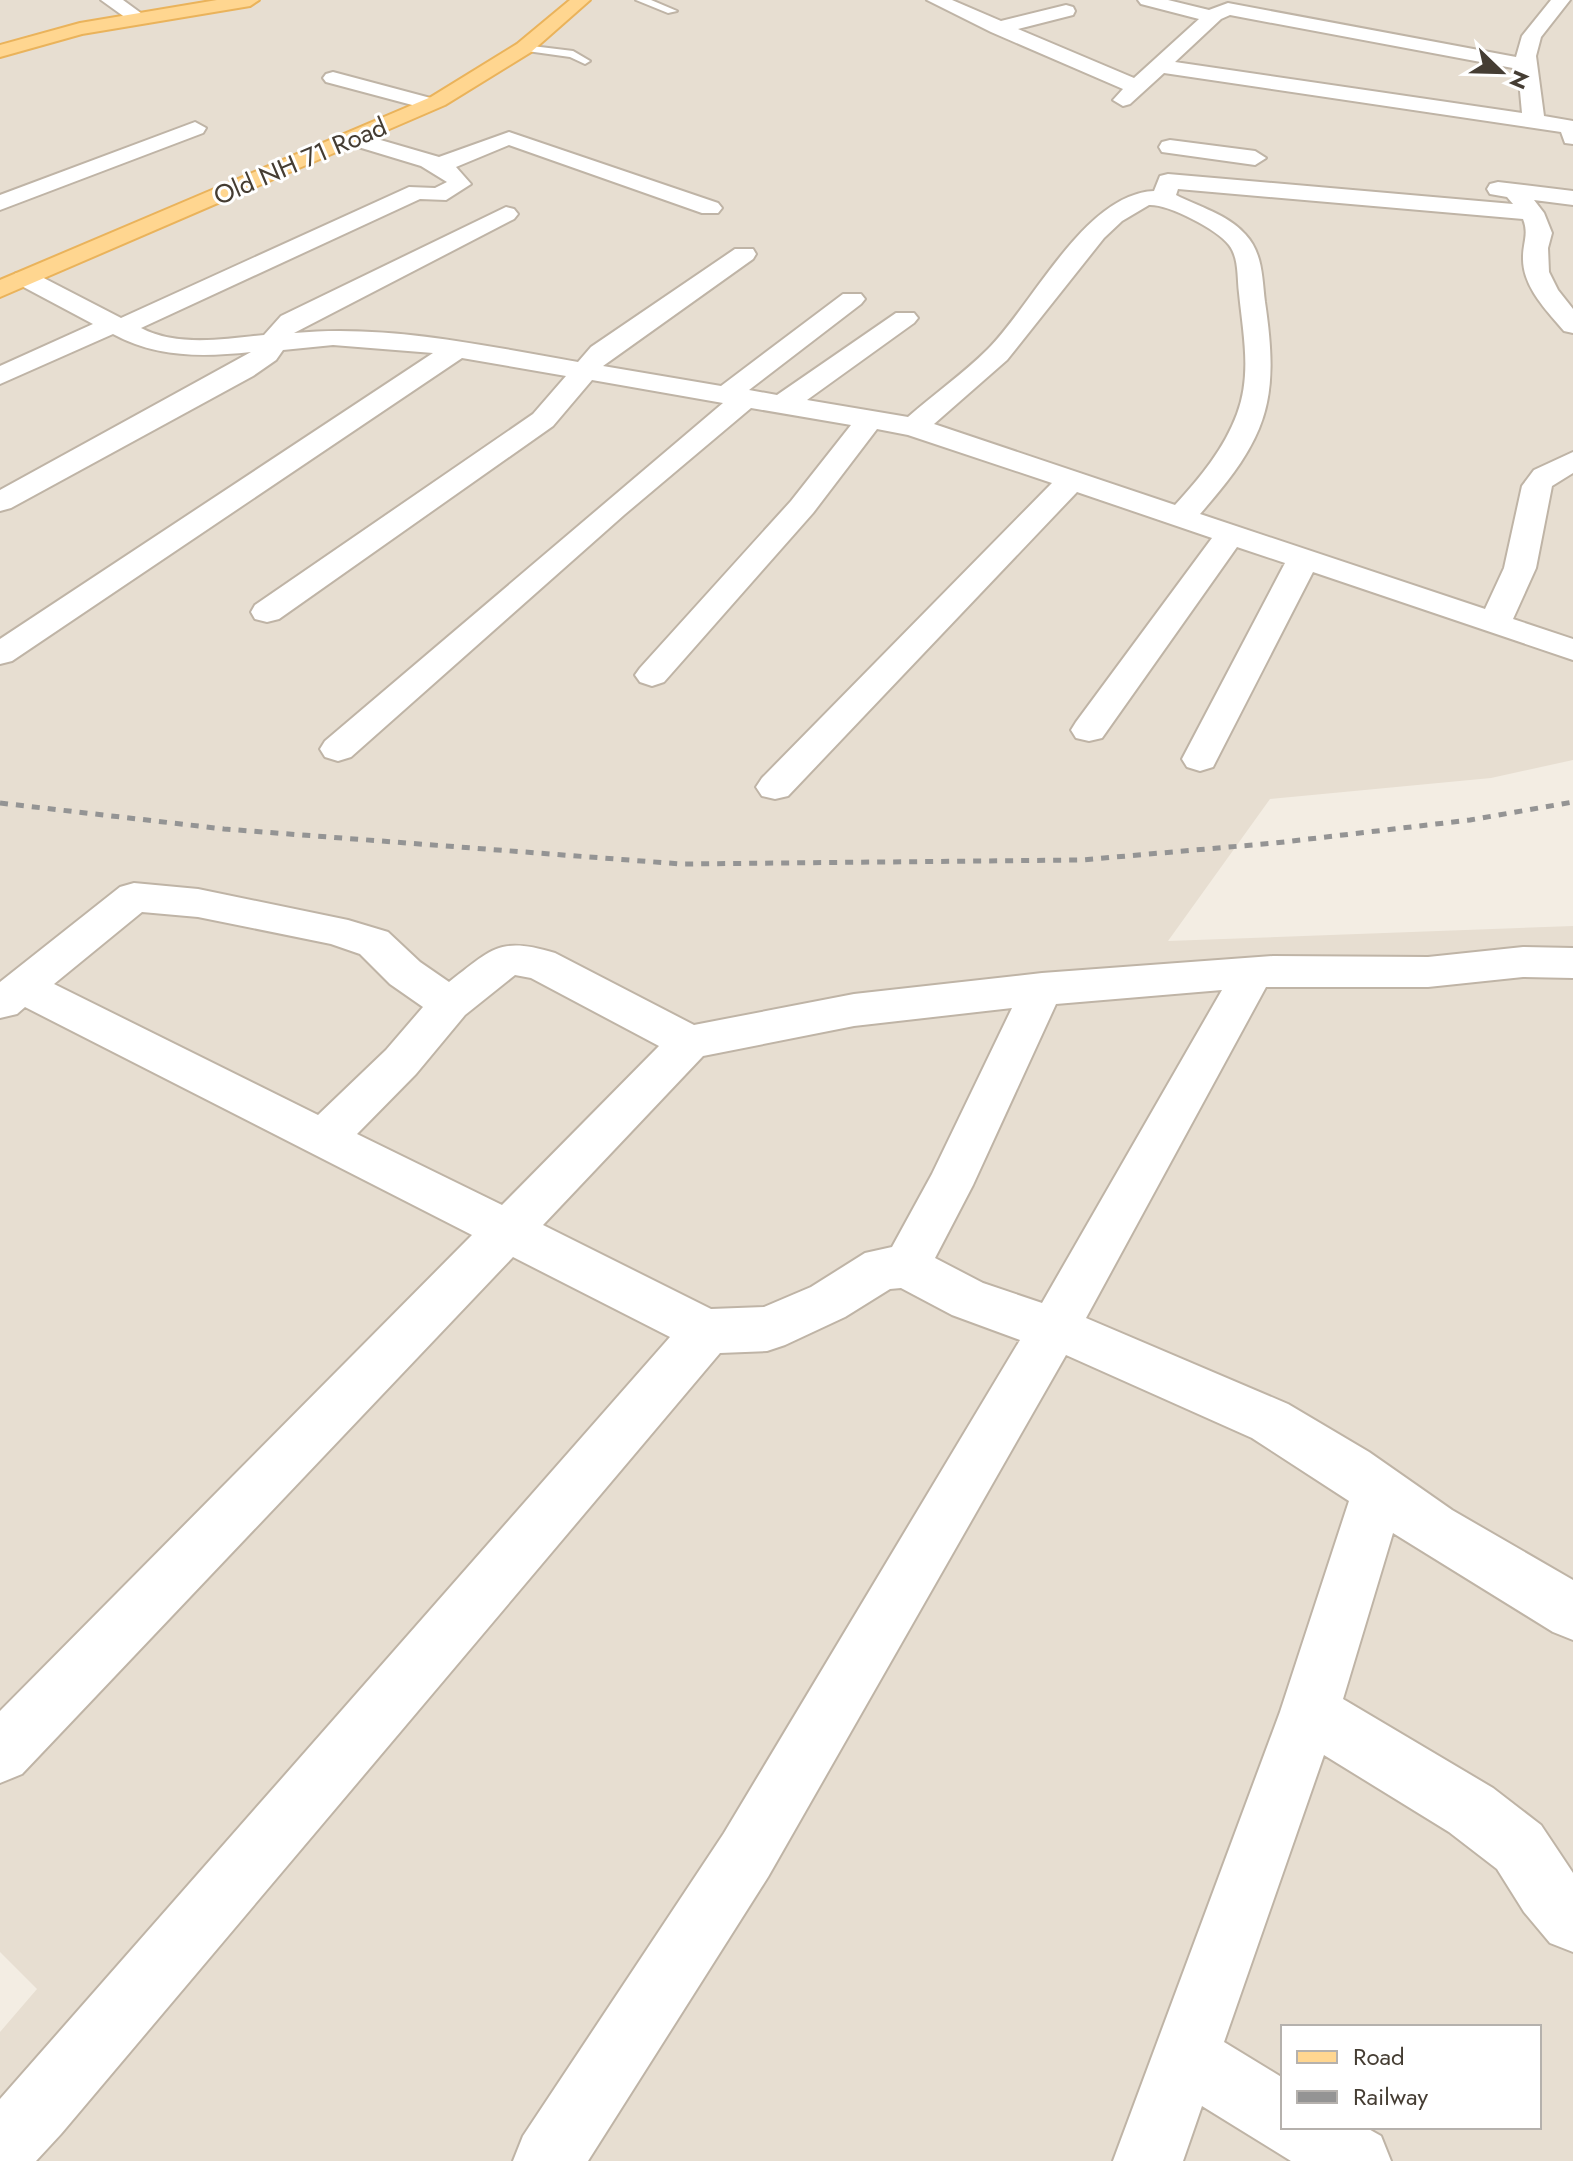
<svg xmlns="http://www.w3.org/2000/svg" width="1573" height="2161" font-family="Jost,sans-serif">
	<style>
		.residential { fill: #e7ded1; fill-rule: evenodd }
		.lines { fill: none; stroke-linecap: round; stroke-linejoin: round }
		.service-casing { stroke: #bfb4a6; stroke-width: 4 }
		.minor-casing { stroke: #bfb4a6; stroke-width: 4 }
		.primary-casing { stroke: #eab35b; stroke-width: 4 }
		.service { fill: #fff; fill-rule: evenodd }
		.minor { fill: #fff; fill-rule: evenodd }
		.primary { fill: #ffd690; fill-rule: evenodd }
		.rail { stroke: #949494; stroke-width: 5; stroke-dasharray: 8 8; stroke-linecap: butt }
		.labels { text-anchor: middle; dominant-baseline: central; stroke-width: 6; stroke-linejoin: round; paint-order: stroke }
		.far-street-label { font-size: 26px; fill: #453d33; stroke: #fff }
	</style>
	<rect width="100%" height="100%" fill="#f3ede3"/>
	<path class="residential" d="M0 0H1573V760L1491 778 1270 799 1168 941 1573 926V2161H0V2032L37 1989 0 1952ZM1283 2027H1539V2127H1283Z"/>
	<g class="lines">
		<g class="service-casing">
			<path id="service" d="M636 0H651L677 11 668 13Z
				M524 45 573 51 590 61 585 64 570 57 520 50 519 48Z"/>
		</g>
		<g class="minor-casing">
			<path id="minor" d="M101 0H123L149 19 147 23H133Z
				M927 0H952L1001 21 1066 5 1073 7 1075 11 1073 15 1018 29 1134 78 1199 19 1141 4 1138 0H1168L1209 10 1228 3 1516 57 1522 36 1551 0H1570L1541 37 1536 56 1544 116 1573 121V144L1565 143 1561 132 1164 73 1130 104 1123 106 1113 100 1123 89 991 32ZM1230 15 1518 69 1522 113 1175 62 1221 19Z
				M333 72 438 100 441 104 431 110 326 82 323 78 326 74Z
				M195 122 206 128 203 133 0 210V195Z
				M353 132 439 157 509 132 718 203 722 208 718 213H702L509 145 456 167 471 184 446 200 420 199 141 328C177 347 224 339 264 335L281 316 506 207 514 209 518 214 514 219 294 333C389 324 485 346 578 362L591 347 735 249H753L756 254 753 259 603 366 721 386 843 294H861L865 299 861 304 749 390 777 395 896 313H914L918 318 914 323 807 400 908 417C934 394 963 374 988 349 1033 304 1085 194 1154 191L1160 176 1168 174 1513 204 1507 197 1490 194 1487 189 1490 184 1498 182 1573 191V205L1534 200 1544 213 1552 233 1548 248 1549 272 1558 290 1573 309V333L1564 331C1546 310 1522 286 1523 257 1523 242 1529 234 1523 219L1178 189 1176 195C1199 207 1227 214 1245 234 1263 253 1262 278 1265 302 1280 402 1267 438 1200 514L1485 609 1504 568 1522 486 1534 470 1573 452V473L1552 486 1536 568 1513 619 1573 639V660L1313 572 1213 767 1200 771 1187 767 1182 759 1285 563 1237 547 1102 738 1089 741 1076 738 1071 730 1076 722 1212 538 1077 492 788 796 775 799 762 796 756 787 762 778 1052 483 908 435 877 429 813 513 664 682 652 686 640 682 635 675 640 668 791 501 851 425 751 408 624 515 351 757 338 761 325 757 320 749 325 741 723 403 592 380 553 426 279 619 267 622 255 619 251 612 255 605 533 414 566 376 462 358 12 661 0 664V639L433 353 333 345 283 350 276 360 253 376 11 508 0 511V490L251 352C203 357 157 358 113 334L0 384V366L93 324 16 283 13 278 16 273H34L121 318 409 187 435 188 447 182 421 166 345 143 342 138ZM1149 205C1168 204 1217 229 1229 245 1239 258 1237 277 1239 293 1243 334 1252 374 1237 414 1224 449 1200 478 1175 505L934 424 1007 360 1104 238 1122 221Z
				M1170 140 1255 151 1266 158 1255 165 1162 152 1159 147 1162 142Z
				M134 883 198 889 348 920 388 932 420 962 449 982C492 949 499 936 555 953L694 1025 854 994 1042 973 1273 956 1428 957 1523 947 1573 948V978L1523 977 1428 987H1266L1086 1318 1288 1404 1369 1452 1452 1510 1573 1580V1640L1553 1632 1393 1533 1343 1699 1493 1788 1541 1825 1573 1873V1952L1550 1943 1524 1912 1497 1869 1449 1832 1324 1755 1224 2042 1283 2078V2127H1365L1381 2136 1391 2161H1291L1202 2106 1183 2161H1113L1280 1712 1349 1501 1252 1438 1066 1355 768 1877 588 2161H513L523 2136 724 1833 1020 1340 952 1315 901 1288 890 1289 845 1317 785 1345 767 1351 720 1353 61 2134 36 2161H0V2099L670 1337 513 1257 22 1774 0 1783V1711L472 1235 25 1007 17 1014 0 1018V982L120 887ZM142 912 198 917 331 944 360 954 390 984 423 1007 386 1050 318 1115 54 984ZM515 975 531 978 659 1046 502 1205 357 1134 416 1074 465 1015ZM1222 990 1042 1303 983 1283 935 1258 973 1185 1056 1004ZM1012 1008 932 1174 892 1247 865 1253 811 1287 764 1307 711 1309 543 1225 703 1056 854 1026Z"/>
		</g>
		<g class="primary-casing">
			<path id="primary" d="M217 0H259L250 6 82 34 0 57V45L80 23Z
				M570 0H590L531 52 445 105 0 297V280L431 97 517 44Z"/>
		</g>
		<use href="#service" class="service"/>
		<use href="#minor" class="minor"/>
		<use href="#primary" class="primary"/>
		<path class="rail" d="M0 803 224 829 681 864 1081 860 1275 843 1470 820 1573 802"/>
	</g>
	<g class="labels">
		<g class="far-street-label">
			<text transform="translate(300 161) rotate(-23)">Old NH 71 Road</text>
		</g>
	</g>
	<rect x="1281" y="2025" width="260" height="104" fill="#ffffff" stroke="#b5b1ad" stroke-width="2"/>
	<rect x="1297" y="2051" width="40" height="12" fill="#ffd690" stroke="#b5b1ad" stroke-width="2"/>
	<text x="1353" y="2065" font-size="24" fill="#453d33">Road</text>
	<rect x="1297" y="2091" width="40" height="12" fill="#949494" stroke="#b5b1ad" stroke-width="2"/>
	<text x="1353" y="2105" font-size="24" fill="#453d33">Railway</text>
	<g transform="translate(1501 72) rotate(113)" stroke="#ffffff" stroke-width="6" paint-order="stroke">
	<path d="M0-6L14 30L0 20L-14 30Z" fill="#453d33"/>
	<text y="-12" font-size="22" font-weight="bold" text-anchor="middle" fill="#453d33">N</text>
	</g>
</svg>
